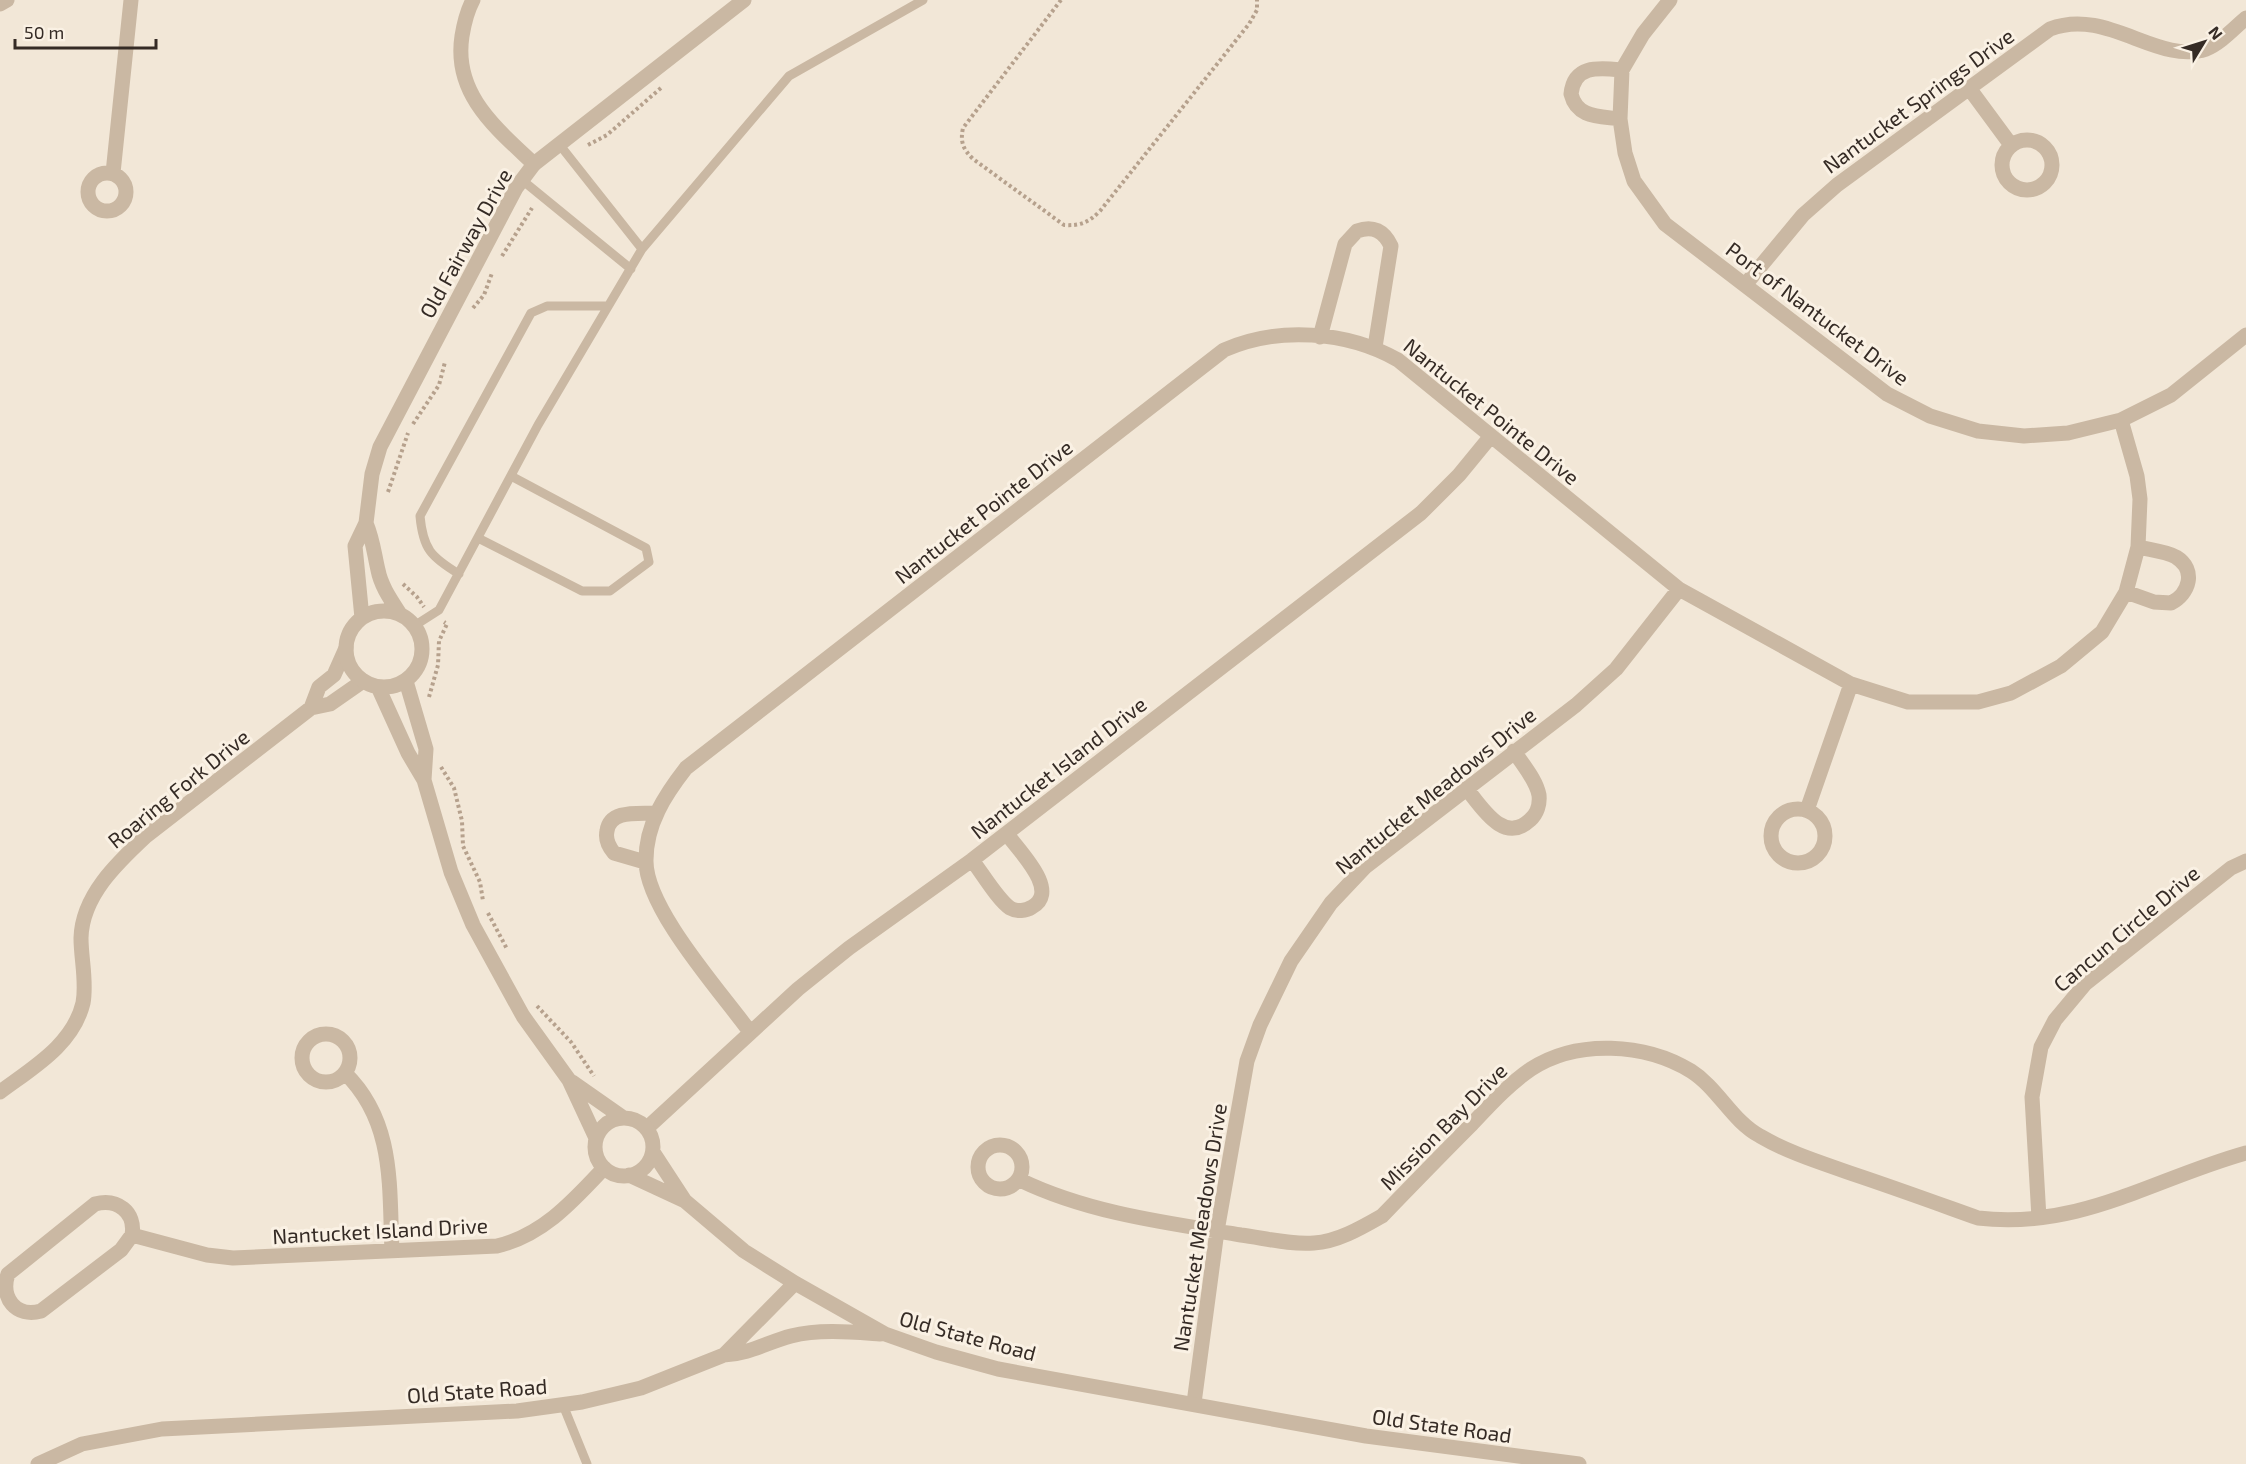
<svg xmlns="http://www.w3.org/2000/svg" width="2246" height="1464" font-family="'Exo 2',sans-serif">
	<style>
		.lines { fill: none; stroke-linecap: round; stroke-linejoin: round }
		.path { stroke: #b6a18d; stroke-width: 4; stroke-dasharray: 3 3; stroke-linecap: butt }
		.service { stroke: #cab8a3; stroke-width: 9 }
		.minor { stroke: #cab8a3; stroke-width: 15 }
		.tertiary { stroke: #cab8a3; stroke-width: 15 }
		.labels { text-anchor: middle; dominant-baseline: central; stroke-width: 6; stroke-linejoin: round; paint-order: stroke }
		.street-label { font-size: 21px; fill: #352b25; stroke: #faf1e4 }
	</style>
	<rect width="100%" height="100%" fill="#f2e7d7"/>
	<g class="lines">
		<path class="path" d="M1061 0 963 128C960 142 963 149 973 159L1064 225C1081 226 1089 222 1100 211L1249 24 1257 10V0
			M588 145 607 135 662 87
			M502 256 532 208
			M473 308 484 295 492 273
			M413 424 439 385 445 362
			M388 492 408 433
			M403 584 417 597 424 607
			M429 697 438 665 439 641 447 624 444 622
			M441 767 454 788 462 821 463 846 480 882 483 901
			M488 913 507 949
			M537 1006 571 1042 594 1076"/>
		<path class="service" d="M559 144 642 249
			M522 180 631 269
			M478 538 582 591H610L649 562 646 548 511 476
			M459 574C431 557 423 549 420 516L531 313 547 306H608
			M414 626 439 610 538 425 642 249 789 76 923 0
			M563 1405 587 1464"/>
		<path class="minor" d="M473 0C467 11 464 24 462 36 453 94 496 128 534 164
			M1670 0 1643 34 1622 70 1620 119 1625 153 1634 181 1665 224 1887 394 1930 416 1978 431 2024 436 2068 433 2121 420 2171 395 2246 335
			M0 4 7 0
			M1969 88 2011 145
			M1620 119C1599 116 1577 118 1571 94 1574 64 1600 68 1622 70
			M2002 165a25 25 0 1 1 50 0a25 25 0 1 1-50 0Z
			M88 192a19 19 0 1 1 38 0a19 19 0 1 1-38 0Z
			M113 173 131 0
			M1745 285 1803 215 1837 185 2050 29C2107 7 2157 65 2206 49 2221 43 2234 28 2246 18
			M1320 337 1345 244 1357 231C1373 225 1384 231 1391 246L1375 347
			M2126 592 2154 602 2171 603C2189 594 2197 570 2176 557 2165 551 2150 550 2138 547
			M311 708 319 687 334 675 346 648
			M1466 788C1481 806 1503 845 1530 820 1537 814 1540 804 1539 795 1536 779 1522 764 1514 751
			M1771 836a27 27 0 1 1 54 0a27 27 0 1 1-54 0Z
			M1807 810 1851 684
			M972 860C982 873 998 900 1010 908 1017 912 1026 911 1032 907 1061 891 1018 850 1007 834
			M645 862 614 853C609 847 605 840 607 831 610 809 639 814 656 813
			M750 1032C721 992 645 908 646 860 646 824 665 795 686 768L1224 350C1278 326 1347 331 1398 360L1679 589 1851 684 1908 702H1978L2011 693 2061 666 2102 632 2126 592 2138 547 2140 499 2137 476 2121 420
			M302 1058a24 24 0 1 1 48 0a24 24 0 1 1-48 0Z
			M345 1073C395 1122 389 1186 392 1251
			M0 1092C32 1068 73 1045 83 1003 87 982 81 959 81 938 82 896 117 863 146 836L311 708 330 704 363 681
			M647 1128 798 989 849 948 972 860 1421 513 1459 475 1491 436
			M978 1167a22 22 0 1 1 44 0a22 22 0 1 1-44 0Z
			M1020 1180C1088 1213 1167 1223 1241 1235 1264 1238 1290 1245 1314 1243 1337 1242 1361 1228 1382 1216 1411 1186 1441 1155 1471 1125 1489 1106 1509 1084 1531 1069 1577 1039 1645 1043 1691 1071 1718 1088 1732 1121 1760 1136 1789 1153 1822 1163 1853 1174 1895 1188 1936 1203 1978 1218 2079 1230 2153 1179 2246 1153
			M2039 1218 2032 1097 2041 1047 2055 1020 2085 984 2231 868 2246 861
			M132 1235C136 1212 117 1198 95 1204L8 1274C0 1298 16 1318 41 1311L121 1250 132 1235 207 1255 233 1258 497 1246C543 1235 573 1201 604 1168
			M1194 1403 1217 1231 1247 1061 1260 1025 1291 961 1331 903 1365 867 1576 705 1616 669 1679 589"/>
		<path class="tertiary" d="M366 523C373 540 374 553 378 570 381 586 391 600 400 614
			M346 649a38 38 0 1 1 76 0a38 38 0 1 1-76 0Z
			M362 618 355 546 366 523 372 474 380 447 516 188 534 164 744 0
			M406 681 426 749 424 780
			M378 687 408 753 424 780 451 872 473 925 523 1016 569 1080 596 1138
			M572 1082 622 1117
			M595 1147a29 29 0 1 1 58 0a29 29 0 1 1-58 0Z
			M653 1152 685 1201
			M629 1175 685 1201 744 1251 795 1283 885 1334 936 1352 998 1369 1366 1436 1579 1464
			M724 1355C749 1354 768 1342 791 1336 820 1329 851 1332 880 1334
			M38 1464 82 1444 162 1429 517 1411 582 1402 641 1388 724 1355 795 1283"/>
	</g>
	<g class="labels">
		<g class="street-label">
			<text transform="translate(1918 100) rotate(-36)">Nantucket Springs Drive</text>
			<text transform="translate(465 243) rotate(-61)">Old Fairway Drive</text>
			<text transform="translate(1818 313) rotate(37)">Port of Nantucket Drive</text>
			<text transform="translate(1492 411) rotate(39)">Nantucket Pointe Drive</text>
			<text transform="translate(983 511) rotate(-38)">Nantucket Pointe Drive</text>
			<text transform="translate(1058 767) rotate(-38)">Nantucket Island Drive</text>
			<text transform="translate(178 788) rotate(-39)">Roaring Fork Drive</text>
			<text transform="translate(1435 790) rotate(-39)">Nantucket Meadows Drive</text>
			<text transform="translate(2126 928) rotate(-40)">Cancun Circle Drive</text>
			<text transform="translate(1443 1126) rotate(-45)">Mission Bay Drive</text>
			<text transform="translate(1199 1227) rotate(-81)">Nantucket Meadows Drive</text>
			<text transform="translate(380 1230) rotate(-3)">Nantucket Island Drive</text>
			<text transform="translate(968 1335) rotate(15)">Old State Road</text>
			<text transform="translate(477 1390) rotate(-4)">Old State Road</text>
			<text transform="translate(1442 1425) rotate(8)">Old State Road</text>
		</g>
	</g>
	<g transform="translate(2204 42) rotate(52)" stroke="#faf1e4" stroke-width="4.5" paint-order="stroke">
	<path d="M0-4.5L10 22L0 15L-10 22Z" fill="#352b25"/>
	<text y="-9" font-size="16" font-weight="bold" text-anchor="middle" fill="#352b25">N</text>
	</g>
	<path d="M15 39v9h141v-9" fill="none" stroke="#352b25" stroke-width="3"/>
	<text x="24" y="39" font-size="18" fill="#352b25" stroke="#faf1e4" stroke-width="4.5" paint-order="stroke">50 m</text>
</svg>
